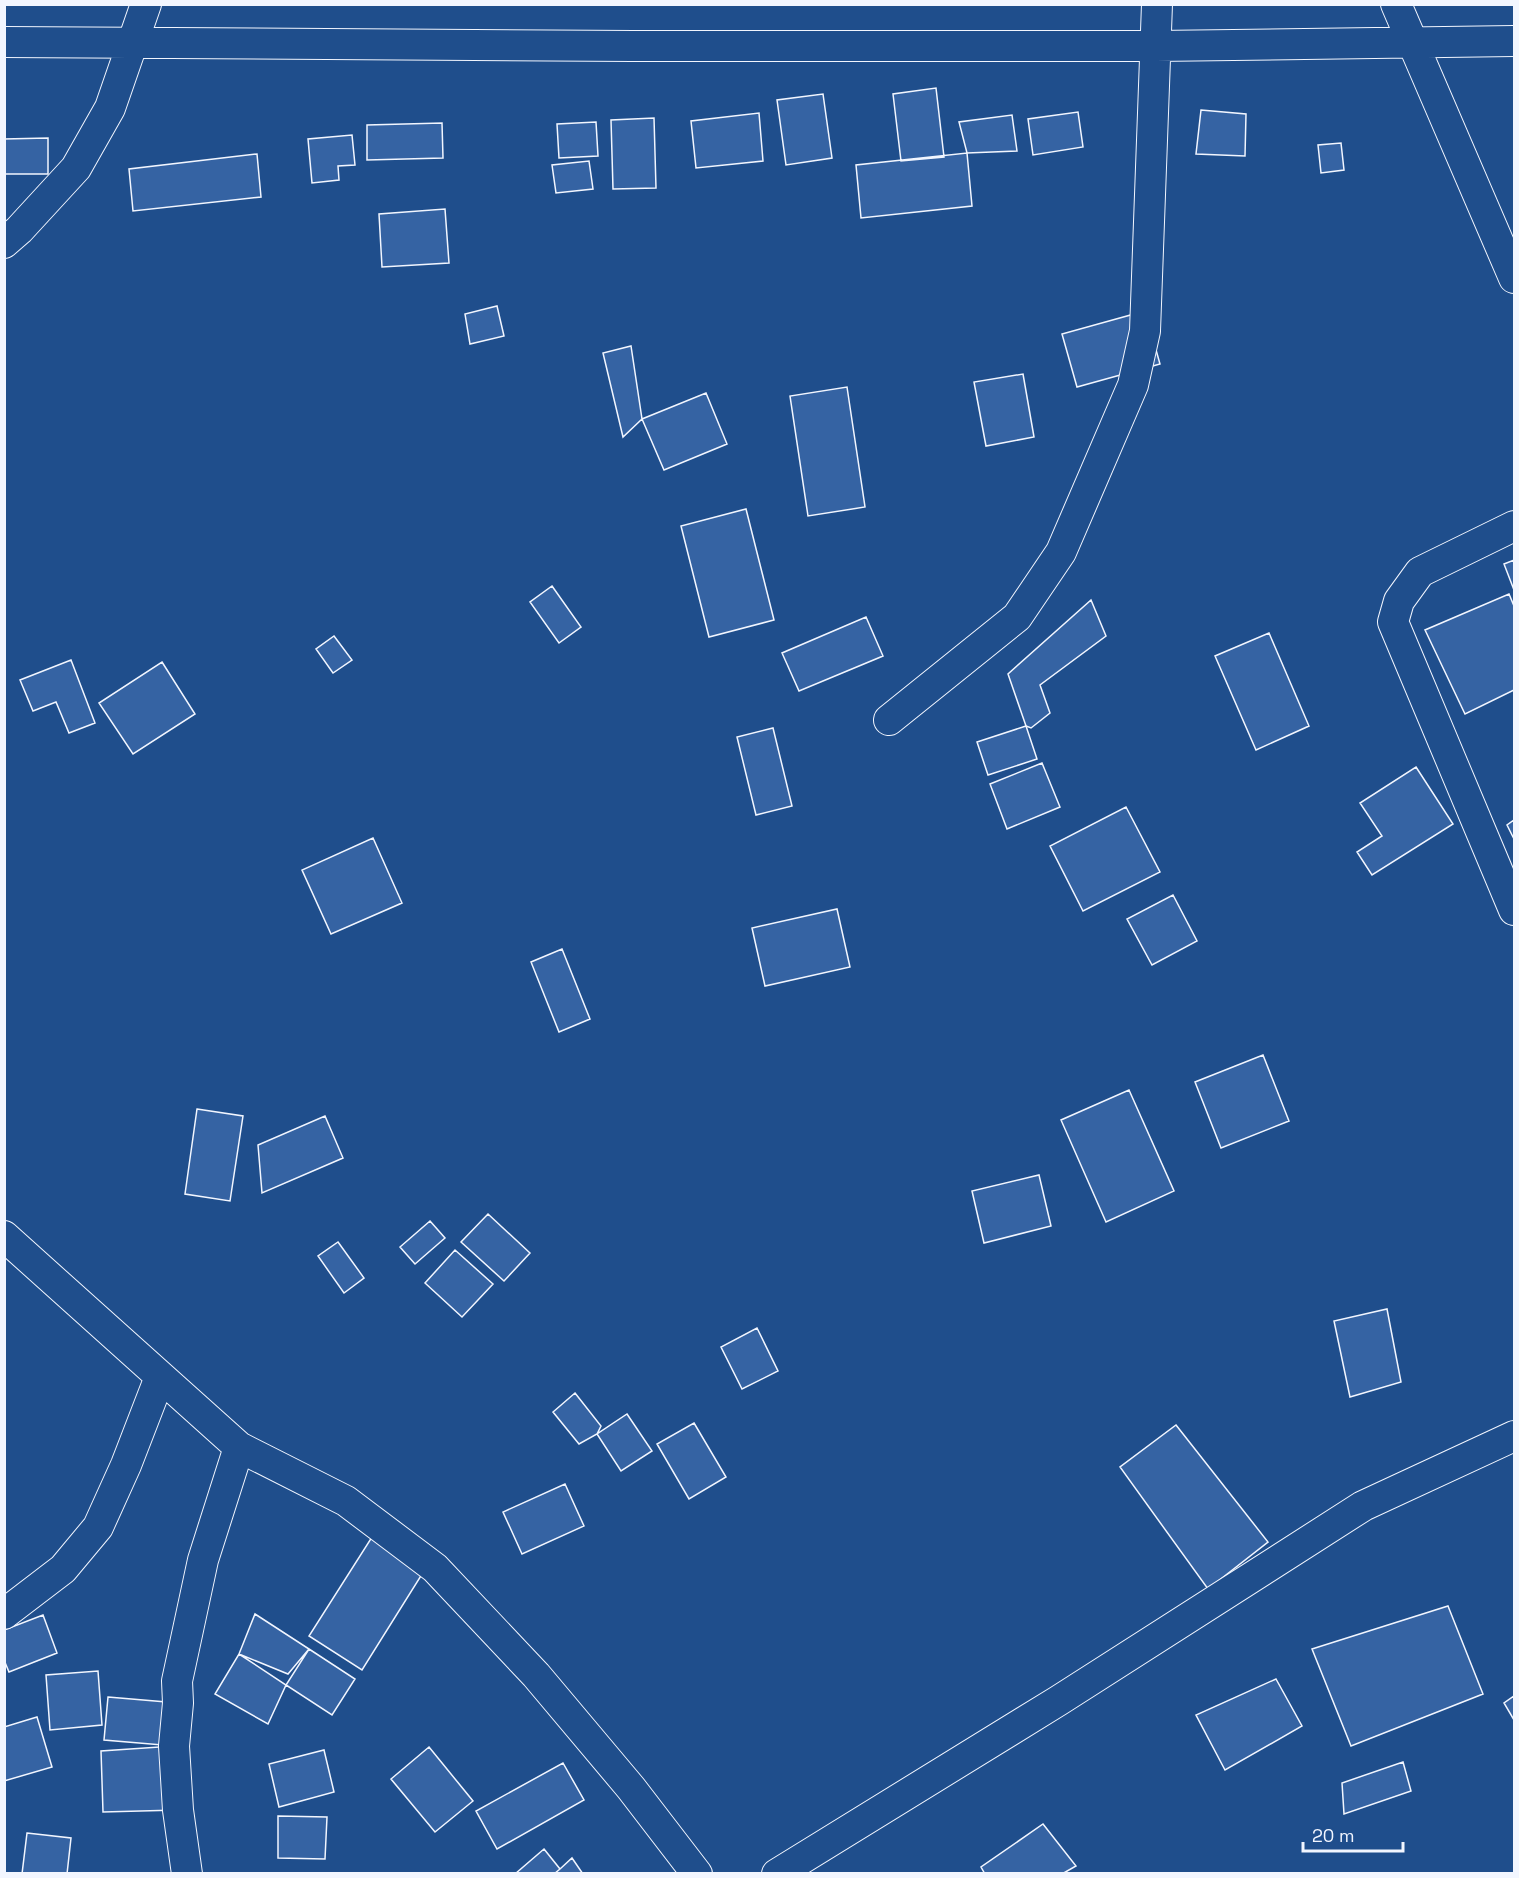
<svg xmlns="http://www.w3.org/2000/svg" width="1519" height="1878" font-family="'Space Grotesk',sans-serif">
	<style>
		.building { fill: #3563a3; stroke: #f2f6ff; stroke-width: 1.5 }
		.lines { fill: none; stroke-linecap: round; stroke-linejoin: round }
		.street-casing { stroke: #f2f6ff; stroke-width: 32 }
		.street { stroke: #1f4e8c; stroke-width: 30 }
	</style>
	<rect width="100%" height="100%" fill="#1f4e8c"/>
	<path class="building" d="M936 88 944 157 901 161 893 94Z
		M823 94 832 158 786 165 777 100Z
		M1201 110 1246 114 1245 156 1196 154Z
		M1078 112 1083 147 1033 155 1028 119Z
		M759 113 763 161 696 168 691 121Z
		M1012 115 1017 151 967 153 959 122Z
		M654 118 656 188 613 189 611 120Z
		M596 122 598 156 559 158 557 124Z
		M442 123 443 158 367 160V125Z
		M352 135 355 165 338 166 339 180 312 183 308 139Z
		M48 138V174H4V139Z
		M1341 143 1344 170 1321 173 1318 145Z
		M967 153 972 206 861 218 856 165Z
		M257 154 261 197 133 211 129 169Z
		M589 161 593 189 556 193 552 165Z
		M445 209 449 263 382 267 379 214Z
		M497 306 504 336 470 344 465 314Z
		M1145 311 1160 364 1077 387 1062 334Z
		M631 346 642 419 623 437 603 353Z
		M1023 374 1034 437 986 446 974 382Z
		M847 387 865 507 808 516 790 396Z
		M706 393 727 444 664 470 642 419Z
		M746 509 774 620 709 637 681 526Z
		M1514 560V590L1504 564Z
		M552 586 581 627 559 643 530 602Z
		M1509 594 1514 606V690L1465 714 1425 630Z
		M1091 600 1106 636 1040 685 1050 713 1031 728 1026 726 1008 674Z
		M866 617 883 656 799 691 782 653Z
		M1269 633 1309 726 1256 750 1215 656Z
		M334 636 352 660 333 673 316 649Z
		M71 660 95 723 69 733 56 702 33 711 20 680Z
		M162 662 195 714 133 754 99 703Z
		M1026 726 1037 759 988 775 977 742Z
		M773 728 792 806 756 815 737 737Z
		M1042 763 1060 807 1007 829 990 784Z
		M1416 767 1453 824 1372 875 1357 852 1382 836 1360 803Z
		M1126 807 1160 872 1083 911 1050 846Z
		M1514 820V839L1507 825Z
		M373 838 402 903 331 934 302 870Z
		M1173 895 1197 941 1152 965 1127 919Z
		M837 909 850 967 765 986 752 928Z
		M562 949 590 1019 559 1032 531 962Z
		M1263 1055 1289 1121 1221 1148 1195 1082Z
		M1129 1090 1174 1191 1106 1222 1061 1120Z
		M197 1109 243 1116 230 1201 185 1194Z
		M325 1116 343 1158 262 1193 258 1145Z
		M1039 1175 1051 1226 984 1243 972 1191Z
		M488 1214 530 1253 504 1281 461 1242Z
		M430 1221 445 1238 415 1264 400 1247Z
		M338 1242 364 1278 344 1293 318 1256Z
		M455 1250 493 1284 462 1317 425 1283Z
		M1387 1309 1401 1382 1350 1397 1334 1321Z
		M757 1328 778 1371 742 1389 721 1347Z
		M575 1393 601 1426 597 1434 579 1444 553 1412Z
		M627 1414 652 1451 621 1471 597 1434Z
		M694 1423 726 1477 689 1499 657 1444Z
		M1176 1425 1268 1542 1208 1589 1120 1467Z
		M565 1484 584 1526 522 1554 503 1512Z
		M372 1537 424 1571 362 1670 309 1636Z
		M1448 1606 1483 1694 1351 1746 1312 1649Z
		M255 1614 309 1649 288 1674 239 1654Z
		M43 1615 57 1653 9 1672 4 1660V1630Z
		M309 1649 355 1679 332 1715 286 1685Z
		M239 1654 286 1685 268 1724 215 1694Z
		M98 1671 102 1725 50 1730 46 1675Z
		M1276 1679 1302 1726 1225 1770 1196 1715Z
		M1514 1696V1720L1504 1703Z
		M108 1697 178 1703 174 1746 104 1740Z
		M37 1717 52 1767 4 1781V1727Z
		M174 1746 178 1810 103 1812 101 1751Z
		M429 1747 473 1801 435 1832 391 1779Z
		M324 1750 334 1792 279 1807 269 1764Z
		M1403 1762 1411 1791 1344 1814 1342 1783Z
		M563 1763 584 1800 497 1849 476 1811Z
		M278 1816 327 1817 325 1859 278 1858Z
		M1043 1824 1076 1866 1062 1874H985L981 1867Z
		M27 1833 71 1838 67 1874H22Z
		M544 1849 560 1869 554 1874H515Z
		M572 1858 583 1874H554L560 1869Z"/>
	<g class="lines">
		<g class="street-casing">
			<path id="street" d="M1396 4 1514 278
				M4 42 633 46H1156L1514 41
				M4 243 19 230 76 168 110 108 146 4
				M1514 526 1420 572 1399 601 1393 622 1514 910
				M889 720 1017 617 1061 552 1133 385 1145 331 1157 4
				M4 1236 239 1447 346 1501 435 1568 536 1675 631 1788 697 1874
				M4 1614 63 1569 98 1527 126 1465 160 1377
				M187 1874 178 1810 174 1746 178 1703 177 1681 203 1560 239 1447
				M777 1874 1058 1701 1363 1506 1514 1436"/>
		</g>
		<use href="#street" class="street"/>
	</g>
	<rect width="1519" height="1878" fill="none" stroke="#f2f6ff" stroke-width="12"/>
	<path d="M1303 1842v9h100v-9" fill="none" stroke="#f2f6ff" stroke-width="3"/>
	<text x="1312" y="1842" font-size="18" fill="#f2f6ff" stroke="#1f4e8c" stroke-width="4.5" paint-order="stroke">20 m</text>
</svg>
